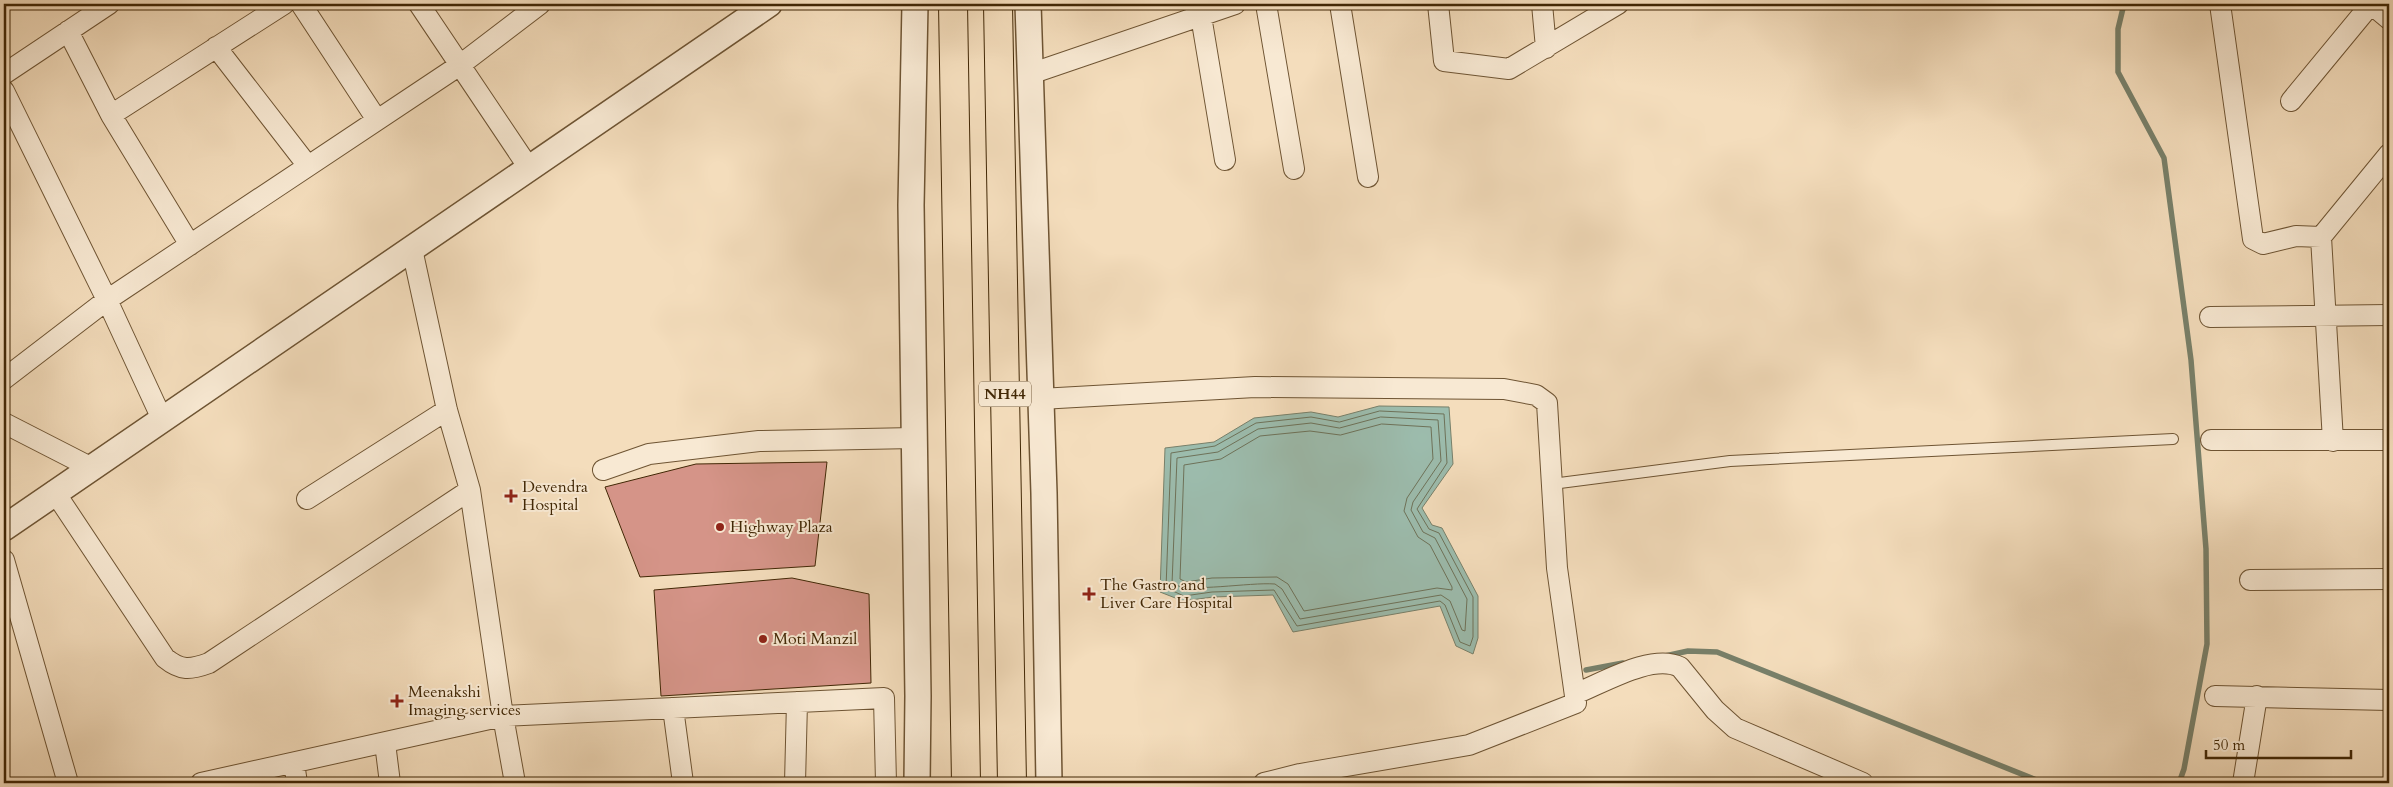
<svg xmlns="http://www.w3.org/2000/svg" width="2393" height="787" font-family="Cardo,serif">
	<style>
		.water { fill: #9cbcad; stroke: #78806a }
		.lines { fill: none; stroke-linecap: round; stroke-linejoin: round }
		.shore { stroke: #6e7259; stroke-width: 1 }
		.stream { stroke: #78806a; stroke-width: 5.5 }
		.building { fill: #d59488; stroke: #412705 }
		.service-casing { stroke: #6e5433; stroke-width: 12 }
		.minor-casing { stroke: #6e5433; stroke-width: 22 }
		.tertiary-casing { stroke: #6e5433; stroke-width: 28 }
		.trunk-casing { stroke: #412705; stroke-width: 30 }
		.service { stroke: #f8e9d3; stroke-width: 10 }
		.minor { stroke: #f8e9d3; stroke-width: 20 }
		.tertiary { stroke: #f8e9d3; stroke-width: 25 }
		.trunk { stroke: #f4ddbc; stroke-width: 28 }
		.poi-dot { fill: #8f2418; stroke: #f8e9d3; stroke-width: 2 }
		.labels { text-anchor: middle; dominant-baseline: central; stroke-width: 4; stroke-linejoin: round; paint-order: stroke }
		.shield { fill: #f8e9d3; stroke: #786143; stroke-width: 1 }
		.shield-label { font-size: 15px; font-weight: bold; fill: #412705 }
		.poi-label { font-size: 16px; fill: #412705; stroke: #f8e9d3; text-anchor: start }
	</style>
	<rect width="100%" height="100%" fill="#f4ddbc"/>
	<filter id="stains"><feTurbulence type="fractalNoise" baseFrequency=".004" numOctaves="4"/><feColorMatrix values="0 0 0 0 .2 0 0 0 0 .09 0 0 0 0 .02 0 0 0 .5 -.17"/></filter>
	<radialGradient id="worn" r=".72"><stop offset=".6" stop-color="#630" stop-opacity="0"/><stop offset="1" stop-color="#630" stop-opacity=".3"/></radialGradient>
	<path class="water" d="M1379 406 1449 407 1453 464 1422 508 1432 525 1442 528 1478 596V638L1473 654 1456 646 1440 606 1293 632 1273 595 1213 597 1183 601 1160 592 1165 448 1214 442 1254 418 1311 412 1338 417Z"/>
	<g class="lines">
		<path class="shore" d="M1380 411 1444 414 1447 463 1417 509 1429 529 1439 533 1473 597V637L1470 646 1460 642 1445 605 1440 601 1297 626 1274 590 1212 592 1184 596 1166 588 1171 453 1215 446 1256 423 1311 417 1339 422Z
			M1381 417 1438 420 1441 461 1413 502 1411 510 1423 532 1435 538 1467 599 1465 631 1462 630 1450 601 1441 595 1300 619 1282 589 1275 584C1249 582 1191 593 1172 584L1177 458 1218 452 1258 429 1311 423 1339 428Z
			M1382 424 1431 427 1433 459 1407 498 1404 511 1418 537 1430 545 1452 587V590L1437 588 1304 611 1288 584 1277 577 1212 578 1186 582 1180 579 1184 465 1221 459 1260 436 1310 431 1340 435Z"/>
		<path class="stream" d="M2124 4 2118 29V72L2164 158 2191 360 2206 549 2207 644 2184 769 2179 783
			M1665 656 1688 651 1717 652 2044 783
			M1586 670 1623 663"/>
	</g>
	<path class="building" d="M827 462 815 566 640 577 605 487 696 464Z
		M792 578 869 594 871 683 661 696 654 590Z"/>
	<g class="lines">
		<g class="service-casing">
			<path id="service" d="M1552 484 1730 461 2173 439"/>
		</g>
		<g class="minor-casing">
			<path id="minor" d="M301 4 377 120
				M419 4 529 168
				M1266 4 1294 169
				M1340 4 1368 177
				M1438 4 1444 61 1509 69 1618 4
				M1542 4 1546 48
				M2220 4 2253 239 2263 244 2296 236 2321 237 2333 441
				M2371 4 2389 19
				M1201 16 1225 160
				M68 31 111 115 190 245
				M216 47 308 166
				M4 74 109 4
				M1030 74 1235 4
				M4 91 107 300 162 419
				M2291 101 2371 4
				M111 115 284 4
				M2321 237 2389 154
				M412 249 447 410 470 490 503 716 515 783
				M2210 317 2389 315
				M4 379 107 300 460 65 540 4
				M1040 399 1255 387 1504 389 1536 395 1547 403 1557 568 1576 703 1469 745 1300 774 1264 783
				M4 423 90 467
				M2211 440H2389
				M603 470 649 454 759 441 914 438
				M54 491 165 658C181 671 190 670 209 663L470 490
				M307 499 447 410
				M4 560 68 783
				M2250 580 2389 579
				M1575 694C1603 683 1652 653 1680 667L1715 710 1735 728 1863 783
				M2215 696 2389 700
				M673 708 683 783
				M385 743 390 783
				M294 763 297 783
				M201 783 503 716 884 698 886 783
				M795 783 797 702
				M2243 783 2257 696"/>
		</g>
		<g class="tertiary-casing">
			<path id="tertiary" d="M915 4 911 205 918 696 917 783
				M1028 4 1044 493 1049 783
				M4 528 769 4"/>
		</g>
		<g class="trunk-casing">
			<path id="trunk" d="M953 4 966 783
				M998 4 1012 783"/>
		</g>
		<use href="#service" class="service"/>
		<use href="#minor" class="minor"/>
		<use href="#tertiary" class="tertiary"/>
		<use href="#trunk" class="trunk"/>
	</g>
	<g class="poi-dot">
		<path d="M508.5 488.5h5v5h5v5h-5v5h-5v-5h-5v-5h5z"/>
		<circle cx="720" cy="527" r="5"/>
		<path d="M1086.5 586.5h5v5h5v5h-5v5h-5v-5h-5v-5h5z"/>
		<circle cx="763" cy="639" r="5"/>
		<path d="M394.5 693.5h5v5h5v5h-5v5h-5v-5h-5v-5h5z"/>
	</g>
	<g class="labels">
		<rect class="shield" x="979" y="381.5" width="52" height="25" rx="4"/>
		<g class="shield-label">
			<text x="1005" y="394">NH44</text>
		</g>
		<g class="poi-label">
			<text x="522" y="487">Devendra<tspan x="522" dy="18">Hospital</tspan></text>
			<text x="730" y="527">Highway Plaza</text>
			<text x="1100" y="585">The Gastro and<tspan x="1100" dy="18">Liver Care Hospital</tspan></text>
			<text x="773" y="639">Moti Manzil</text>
			<text x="408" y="692">Meenakshi<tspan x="408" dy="18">Imaging services</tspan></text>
		</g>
	</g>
	<rect width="2393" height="787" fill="none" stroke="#f4ddbc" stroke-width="20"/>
	<rect x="5" y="5" width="2383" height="777" fill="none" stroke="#412705" stroke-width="2.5"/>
	<rect x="10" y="10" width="2373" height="767" fill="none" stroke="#412705"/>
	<path d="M2206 750v8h145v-8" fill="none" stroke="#412705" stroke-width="2.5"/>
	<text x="2213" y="750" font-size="15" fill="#412705" stroke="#f8e9d3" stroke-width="4" paint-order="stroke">50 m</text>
	<rect width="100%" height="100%" filter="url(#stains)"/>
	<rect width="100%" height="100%" fill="url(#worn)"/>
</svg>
